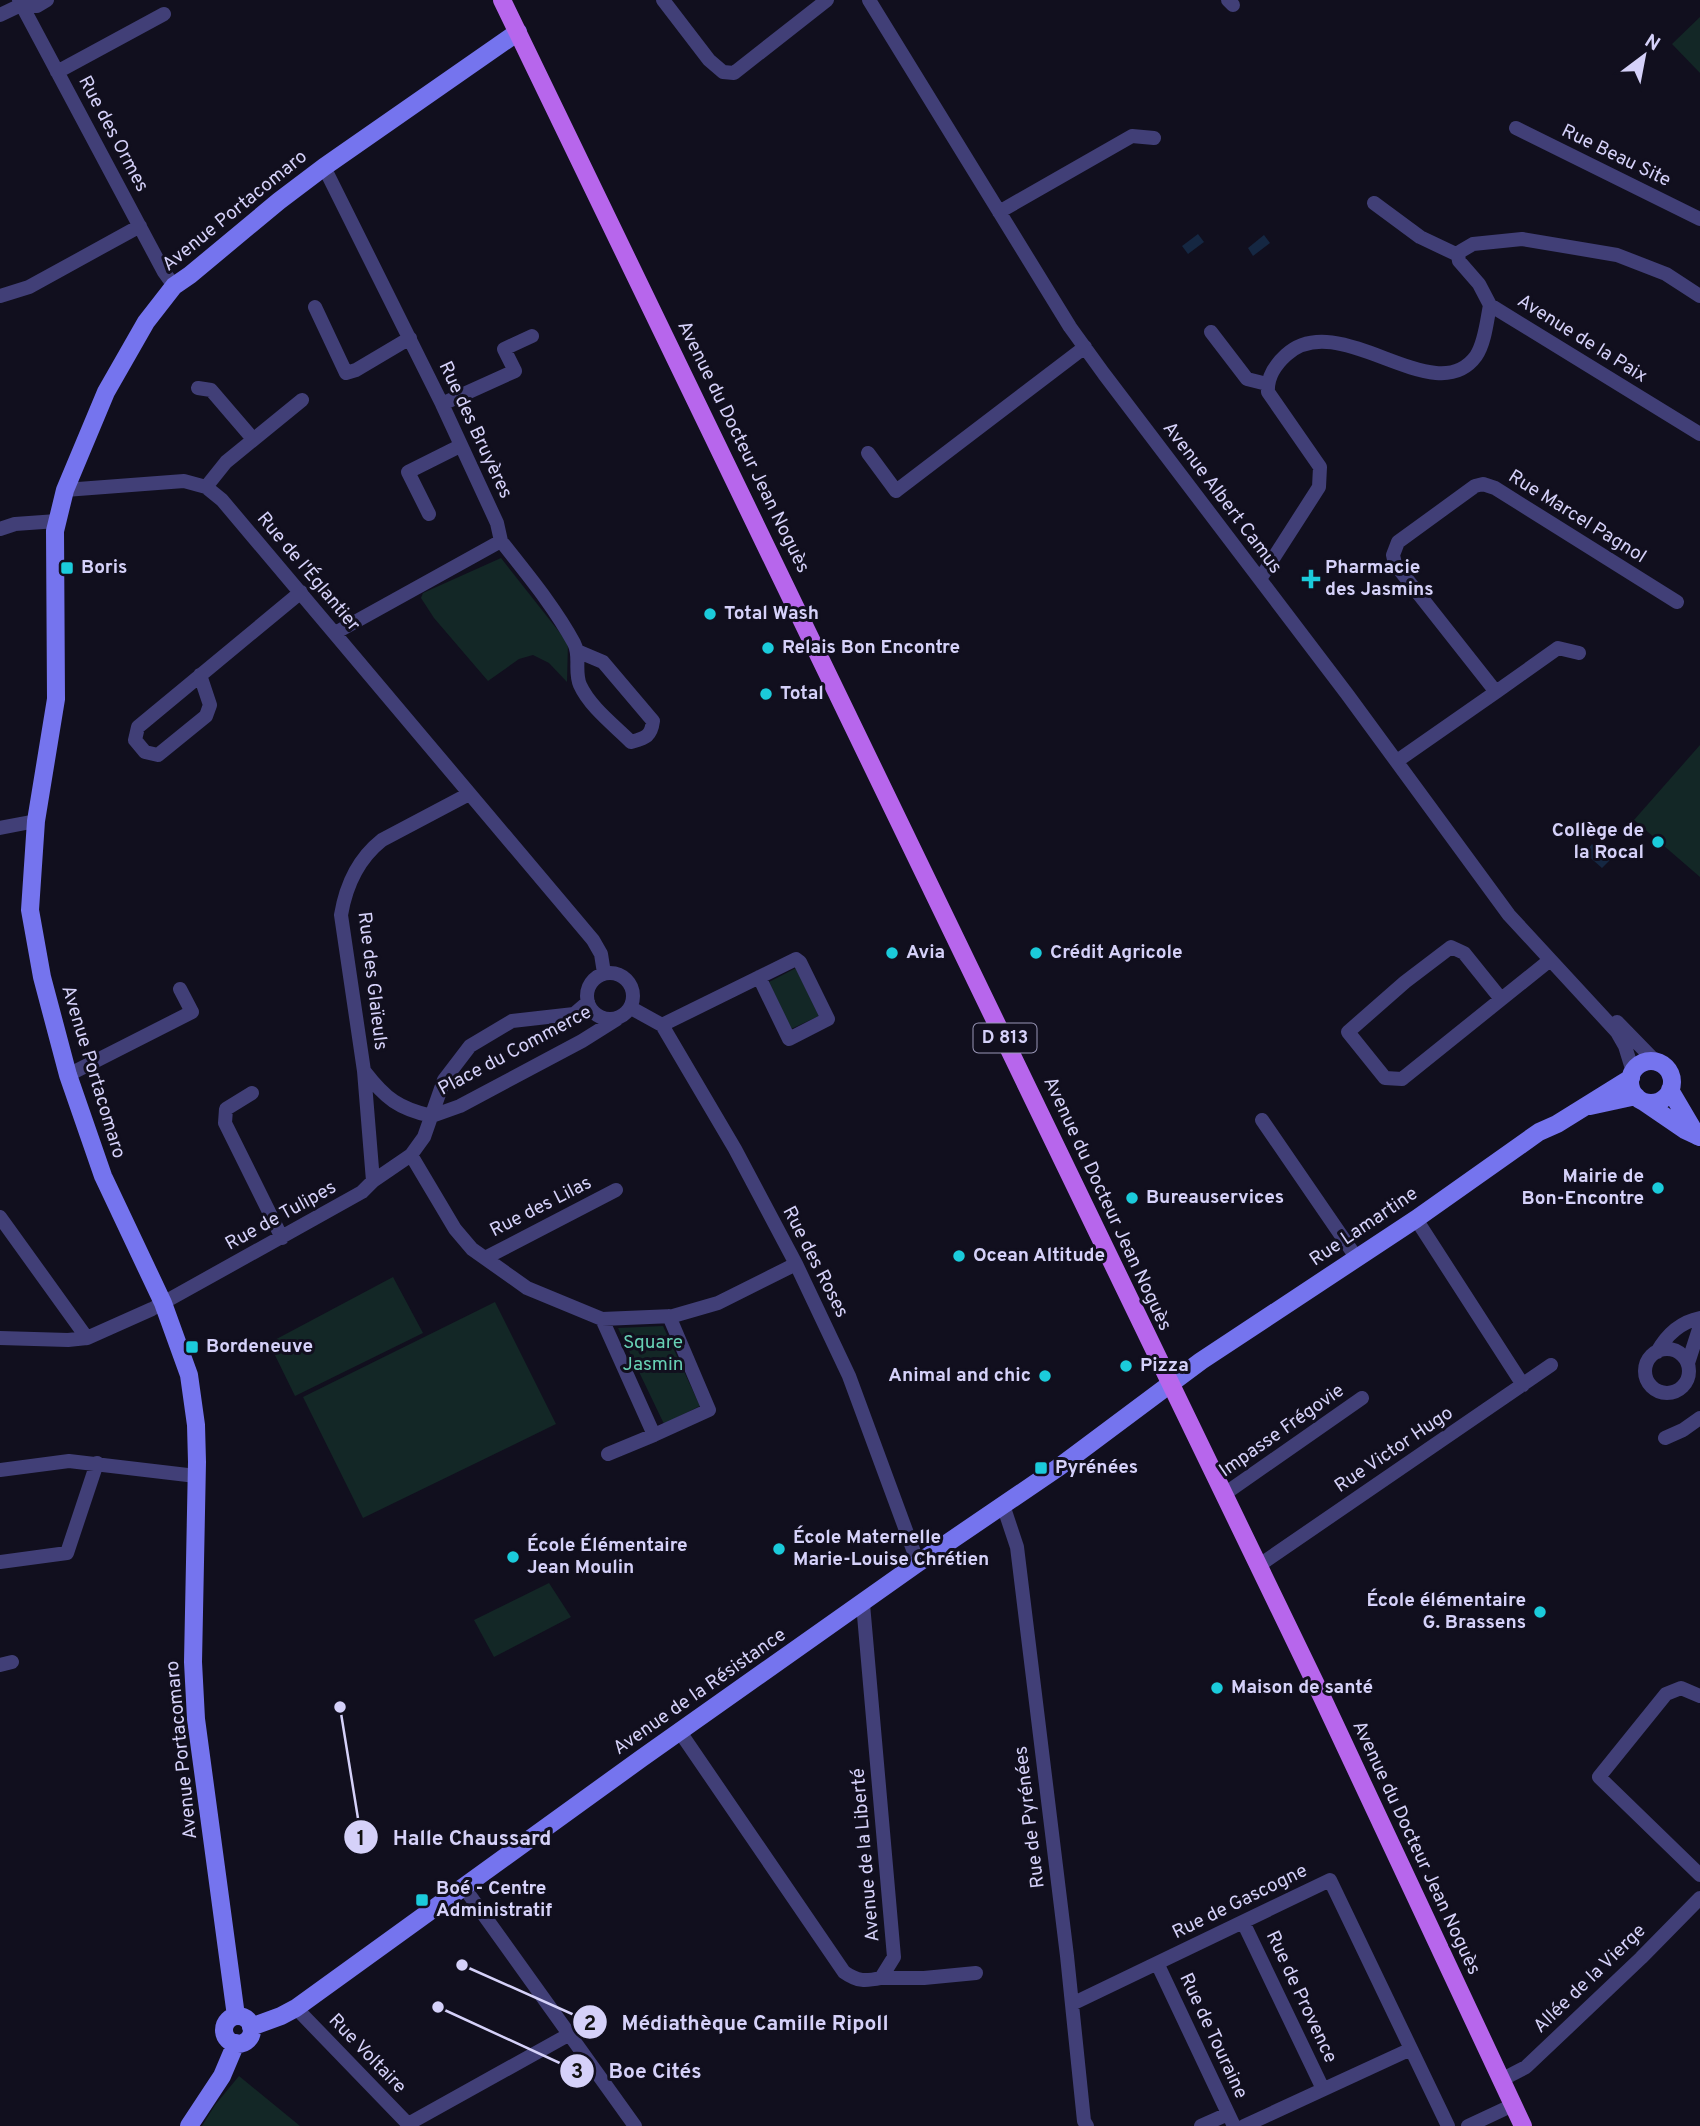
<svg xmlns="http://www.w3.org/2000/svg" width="1700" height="2126" font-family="Overpass,sans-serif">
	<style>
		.green { fill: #132726 }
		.water { fill: #152742 }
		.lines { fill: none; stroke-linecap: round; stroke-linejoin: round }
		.street { stroke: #413f77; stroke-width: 14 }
		.secondary { stroke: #7574ee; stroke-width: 18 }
		.primary { stroke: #b766ec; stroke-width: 18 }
		.poi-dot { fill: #1bcbdb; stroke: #110f1e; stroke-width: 2.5 }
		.labels { text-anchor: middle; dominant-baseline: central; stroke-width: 6; stroke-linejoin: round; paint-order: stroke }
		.shield { fill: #110f1e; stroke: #9a97b7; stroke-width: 2 }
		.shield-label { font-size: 18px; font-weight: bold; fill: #d5d1f9 }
		.street-label { font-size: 19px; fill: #d5d1f9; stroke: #110f1e }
		.poi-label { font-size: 19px; font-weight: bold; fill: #d5d1f9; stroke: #110f1e; text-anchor: start }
		.park-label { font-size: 19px; fill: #67d0b4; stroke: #110f1e }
		.leader { fill: none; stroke: #d5d1f9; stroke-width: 2.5 }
		.callout-dot { fill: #d5d1f9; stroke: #110f1e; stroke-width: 2.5 }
		.mark-label { font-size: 21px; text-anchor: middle; font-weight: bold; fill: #111 }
		.callout-label { font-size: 21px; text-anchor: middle; font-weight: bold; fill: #d5d1f9; stroke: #110f1e; stroke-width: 6; stroke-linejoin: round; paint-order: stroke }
	</style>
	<rect width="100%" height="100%" fill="#110f1e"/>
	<path class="green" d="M1700 17V73L1672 44Z
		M501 558 568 643 567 682 549 663 533 655 519 659 488 681 434 618 421 598 423 593Z
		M1700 745V877L1634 820Z
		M796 968 819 1016 791 1029 769 982Z
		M393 1277 423 1333 295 1396 269 1343Z
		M495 1302 556 1424 363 1518 303 1397Z
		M663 1326 700 1406 664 1424 618 1328Z
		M549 1583 571 1617 494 1657 474 1620Z
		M239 2076 300 2126H202L215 2105Z"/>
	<path class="water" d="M1198 234 1204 242 1188 254 1182 246Z
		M1264 235 1270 243 1253 256 1248 248Z
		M1592 844 1611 859 1602 868 1585 853Z"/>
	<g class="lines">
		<path class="street" d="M19 0 164 272 174 286
			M663 0 709 60 723 72 734 73 827 0
			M869 0 1070 327 1104 374 1347 694 1509 915 1617 1032 1625 1046 1633 1072
			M1228 0 1233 5
			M0 15 21 5 37 6 47 0
			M57 72 164 14
			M1516 128 1700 219
			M324 167 442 404 497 523 501 541 335 633
			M1374 203 1420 237 1458 255
			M999 212 1132 136 1154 138
			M0 296 29 287 140 226
			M1700 296 1666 274 1617 255 1522 239 1473 244 1461 251 1458 255 1459 261 1479 284 1490 305 1700 434
			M315 307 346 373 356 370 410 338
			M1211 332 1247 379 1267 384
			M198 388 211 390 253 439
			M442 404 515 371 504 349 532 336
			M868 453 896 491 1085 347
			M206 487 226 462 302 400
			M65 490 184 481 206 487 222 500 593 940 601 954 604 973
			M429 514 408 472 460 446
			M0 529 15 524 57 521
			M501 541C526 573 554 606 574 643 581 656 574 671 580 685 590 707 614 725 631 742 645 738 651 737 653 721L603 662 577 651
			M1260 579 1319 487 1320 467 1268 392C1267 378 1275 365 1286 355 1339 306 1435 413 1476 356 1485 343 1487 320 1490 305
			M200 675 210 705 206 716 158 755 145 752 135 740 138 727 301 592
			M1496 692 1558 648 1579 653
			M1397 761 1496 692 1395 564 1393 555 1398 542 1475 486 1483 484 1495 488 1677 602
			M0 828 36 821
			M587 996a23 23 0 1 1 46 0a23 23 0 1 1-46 0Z
			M1501 999 1464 953 1451 947 1405 982 1348 1032 1385 1078 1402 1079 1550 960
			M631 1008 662 1025 735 1149 796 1264 849 1376 918 1563
			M1617 1022 1655 1061
			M662 1025 796 959 800 962 828 1019 789 1039 759 977
			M365 1072C385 1098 399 1109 432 1116
			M68 1075 192 1012 180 989
			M252 1093 226 1109 225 1123 282 1238
			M432 1116 460 1106 582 1041 617 1019
			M1262 1120 1356 1257
			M411 1155 455 1229 472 1249 527 1288 602 1319 673 1316 718 1303 796 1264
			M373 1181 364 1071 341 915C346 885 358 859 382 840L469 794
			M0 1217 87 1338 152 1309 362 1192 373 1181 411 1155 424 1137 444 1080 470 1046 512 1021 574 1014 588 1002
			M1416 1219 1523 1385
			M485 1258 616 1190
			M602 1319 654 1435 709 1410 669 1316
			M0 1338 68 1340 87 1338
			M1645 1371a22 22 0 1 1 44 0a22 22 0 1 1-44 0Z
			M1657 1352C1667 1334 1680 1322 1700 1318
			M1688 1363 1700 1326
			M1665 1438 1683 1430 1700 1418
			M608 1454 654 1435
			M0 1470 69 1461 196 1476
			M1223 1495 1362 1398
			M1003 1505 1017 1547 1067 1956 1084 2121 1087 2126
			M0 1562 67 1553 97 1463
			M1258 1566 1551 1365
			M0 1665 12 1662
			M1700 1696 1681 1688 1666 1694 1599 1777 1700 1875
			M680 1732 844 1972C858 1982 866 1981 881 1978L894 1957 863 1604
			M463 1886 635 2126
			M1243 1922 1323 2089
			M1157 1963 1234 2126
			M881 1978H924L976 1973
			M1072 2004 1330 1880 1448 2126
			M296 2008 410 2126
			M1501 2080 1526 2067 1641 1958 1700 1898
			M408 2124 570 2034
			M1201 2126 1228 2114
			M1244 2126 1411 2049
			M1468 2126 1513 2105"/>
		<path class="secondary" d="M1630 1082a21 21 0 1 1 42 0a21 21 0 1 1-42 0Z
			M1670 1090 1697 1136
			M1644 1102 1685 1130 1700 1137
			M1590 1106 1636 1096
			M236 2016 196 1719 193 1662 197 1462 196 1425 189 1375 163 1303 103 1176 68 1075 42 977 30 910 36 821 56 699 55 531 65 490 106 392 146 322 174 286 190 275 279 201 324 167 518 32
			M224 2030a14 14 0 1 1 28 0a14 14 0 1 1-28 0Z
			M251 2027 281 2016 296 2008 642 1758 918 1563 1059 1467 1201 1361 1416 1219 1539 1132 1557 1124 1631 1078
			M189 2126 222 2076 236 2043"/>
		<path class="primary" d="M502 0 1322 1697 1523 2126"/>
	</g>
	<g class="poi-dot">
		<rect x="60" y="561" width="14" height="14" rx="3.5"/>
		<path d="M1307.5 568.5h7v7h7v7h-7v7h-7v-7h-7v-7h7z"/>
		<circle cx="710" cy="614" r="7"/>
		<circle cx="768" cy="648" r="7"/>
		<circle cx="766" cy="694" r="7"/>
		<circle cx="1658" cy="842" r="7"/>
		<circle cx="892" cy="953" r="7"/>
		<circle cx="1036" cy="953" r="7"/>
		<circle cx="1658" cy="1188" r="7"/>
		<circle cx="1132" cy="1198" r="7"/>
		<circle cx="959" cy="1256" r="7"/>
		<rect x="185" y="1340" width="14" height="14" rx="3.5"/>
		<circle cx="1126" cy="1366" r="7"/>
		<circle cx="1045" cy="1376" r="7"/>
		<rect x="1034" y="1461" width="14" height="14" rx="3.5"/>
		<circle cx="779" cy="1549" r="7"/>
		<circle cx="513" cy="1557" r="7"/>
		<circle cx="1540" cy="1612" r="7"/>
		<circle cx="1217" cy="1688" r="7"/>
		<rect x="415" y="1893" width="14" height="14" rx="3.5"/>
	</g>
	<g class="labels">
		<rect class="shield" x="973.5" y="1023.5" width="63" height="29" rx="5"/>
		<g class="shield-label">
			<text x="1005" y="1038">D 813</text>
		</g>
		<g class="street-label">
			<text transform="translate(113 134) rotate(62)">Rue des Ormes</text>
			<text transform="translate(1616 156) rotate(26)">Rue Beau Site</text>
			<text transform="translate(235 211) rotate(-39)">Avenue Portacomaro</text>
			<text transform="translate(1582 339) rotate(32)">Avenue de la Paix</text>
			<text transform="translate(475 430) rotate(65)">Rue des Bruyères</text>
			<text transform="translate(743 447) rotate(64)">Avenue du Docteur Jean Noguès</text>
			<text transform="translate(1222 498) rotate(53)">Avenue Albert Camus</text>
			<text transform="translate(1577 517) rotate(32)">Rue Marcel Pagnol</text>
			<text transform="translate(308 572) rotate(50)">Rue de l'Églantier</text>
			<text transform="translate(372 981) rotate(83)">Rue des Glaïeuls</text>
			<text transform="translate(515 1051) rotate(-28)">Place du Commerce</text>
			<text transform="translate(93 1072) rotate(73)">Avenue Portacomaro</text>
			<text transform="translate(1107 1204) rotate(65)">Avenue du Docteur Jean Noguès</text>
			<text transform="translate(541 1207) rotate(-27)">Rue des Lilas</text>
			<text transform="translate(281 1216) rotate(-29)">Rue de Tulipes</text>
			<text transform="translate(1364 1227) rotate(-34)">Rue Lamartine</text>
			<text transform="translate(815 1262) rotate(63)">Rue des Roses</text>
			<text transform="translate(1282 1431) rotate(-35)">Impasse Frégovie</text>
			<text transform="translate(1394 1450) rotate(-34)">Rue Victor Hugo</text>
			<text transform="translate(700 1692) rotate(-35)">Avenue de la Résistance</text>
			<text transform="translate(182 1750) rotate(-96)">Avenue Portacomaro</text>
			<text transform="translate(1030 1817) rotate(-97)">Rue de Pyrénées</text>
			<text transform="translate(1416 1848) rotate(65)">Avenue du Docteur Jean Noguès</text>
			<text transform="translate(866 1855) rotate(-95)">Avenue de la Liberté</text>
			<text transform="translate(1240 1902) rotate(-26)">Rue de Gascogne</text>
			<text transform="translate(1590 1979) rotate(-44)">Allée de la Vierge</text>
			<text transform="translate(1301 1997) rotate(65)">Rue de Provence</text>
			<text transform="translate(1213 2036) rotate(65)">Rue de Touraine</text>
			<text transform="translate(367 2054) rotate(46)">Rue Voltaire</text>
		</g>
		<g class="poi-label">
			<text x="81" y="568">Boris</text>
			<text x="1325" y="568">Pharmacie<tspan x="1325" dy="22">des Jasmins</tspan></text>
			<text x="724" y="614">Total Wash</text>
			<text x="782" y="648">Relais Bon Encontre</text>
			<text x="780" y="694">Total</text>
			<text x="1644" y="831" text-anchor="end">Collège de<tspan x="1644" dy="22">la Rocal</tspan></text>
			<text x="906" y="953">Avia</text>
			<text x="1050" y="953">Crédit Agricole</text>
			<text x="1644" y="1177" text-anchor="end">Mairie de<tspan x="1644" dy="22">Bon-Encontre</tspan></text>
			<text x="1146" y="1198">Bureauservices</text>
			<text x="973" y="1256">Ocean Altitude</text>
			<text x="206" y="1347">Bordeneuve</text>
			<text x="1140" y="1366">Pizza</text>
			<text x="1031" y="1376" text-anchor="end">Animal and chic</text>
			<text x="1055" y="1468">Pyrénées</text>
			<text x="793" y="1538">École Maternelle<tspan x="793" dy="22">Marie-Louise Chrétien</tspan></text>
			<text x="527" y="1546">École Élémentaire<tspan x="527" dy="22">Jean Moulin</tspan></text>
			<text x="1526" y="1601" text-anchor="end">École élémentaire<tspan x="1526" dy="22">G. Brassens</tspan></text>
			<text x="1231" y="1688">Maison de santé</text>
			<text x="436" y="1889">Boé - Centre<tspan x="436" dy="22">Administratif</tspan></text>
		</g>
		<g class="park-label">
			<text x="653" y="1343">Square<tspan x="653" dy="22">Jasmin</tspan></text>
		</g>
	</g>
	<path class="leader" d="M340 1707L361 1837M462 1965L590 2022M438 2007L577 2071"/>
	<g class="callout-dot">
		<circle cx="340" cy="1707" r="7"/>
		<circle cx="462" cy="1965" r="7"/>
		<circle cx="438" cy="2007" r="7"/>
		<circle cx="361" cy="1837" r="18"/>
		<circle cx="590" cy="2022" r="18"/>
		<circle cx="577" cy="2071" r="18"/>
	</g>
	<g class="mark-label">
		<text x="361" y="1845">1</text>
		<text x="590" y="2030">2</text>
		<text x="577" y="2078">3</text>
	</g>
	<g class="callout-label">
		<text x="472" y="1845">Halle Chaussard</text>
		<text x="755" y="2030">Médiathèque Camille Ripoll</text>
		<text x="655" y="2078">Boe Cités</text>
	</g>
	<g transform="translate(1644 56) rotate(32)" stroke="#110f1e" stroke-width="5" paint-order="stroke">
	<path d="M0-5L12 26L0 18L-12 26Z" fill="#d5d1f9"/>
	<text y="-10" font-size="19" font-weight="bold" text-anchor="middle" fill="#d5d1f9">N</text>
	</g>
</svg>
